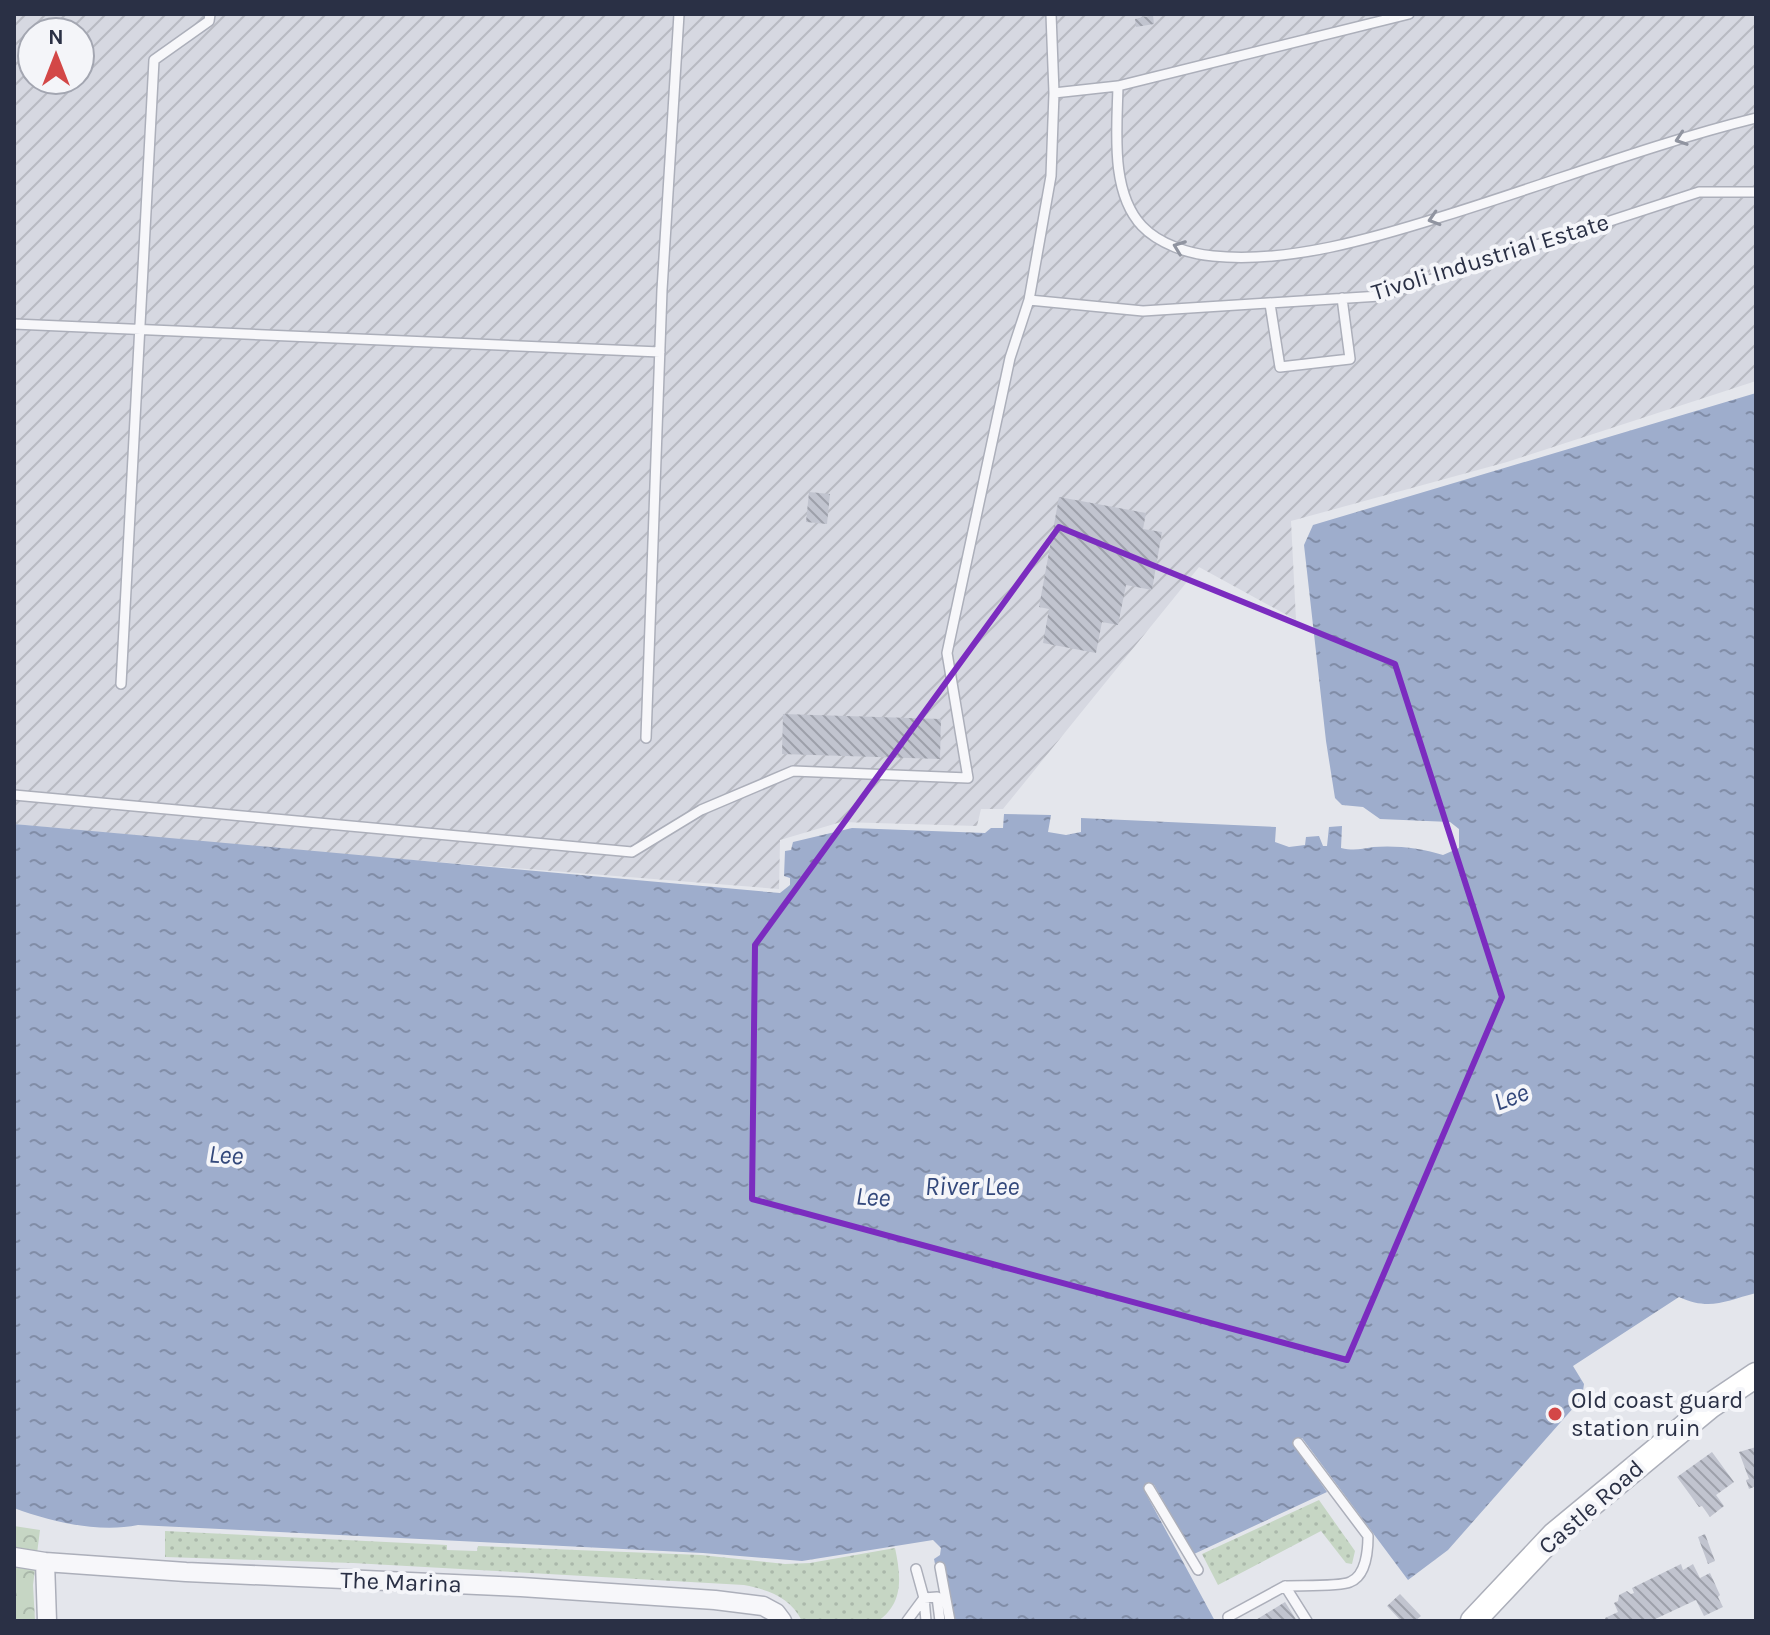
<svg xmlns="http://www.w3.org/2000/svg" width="1770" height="1635" font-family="Karla,sans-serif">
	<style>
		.industrial { fill: url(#industrial-furrows); fill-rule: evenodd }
		.grass { fill: url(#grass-dots) }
		.forest { fill: url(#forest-crowns) }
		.water { fill: url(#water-ripples) }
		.building { fill: url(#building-back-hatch) }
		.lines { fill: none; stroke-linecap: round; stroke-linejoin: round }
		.lane-casing { stroke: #acafba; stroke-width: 12 }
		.street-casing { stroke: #acafba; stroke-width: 21 }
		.secondary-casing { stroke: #acafba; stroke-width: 27 }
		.lane { stroke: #f7f7fa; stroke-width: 9 }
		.street { stroke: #f7f7fa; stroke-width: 18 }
		.secondary { stroke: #fff; stroke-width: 24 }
		.oneway { stroke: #9094a0 }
		.marked { fill: none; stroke: #7b2cbf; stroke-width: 6; stroke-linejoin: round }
		.poi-dot { fill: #d34747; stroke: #f4f5f9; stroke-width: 3 }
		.labels { text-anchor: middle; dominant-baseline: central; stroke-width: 8; stroke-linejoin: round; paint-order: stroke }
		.street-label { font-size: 24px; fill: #2a3045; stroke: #f4f5f9 }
		.poi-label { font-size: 24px; fill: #2a3045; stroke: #f4f5f9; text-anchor: start }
		.water-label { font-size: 26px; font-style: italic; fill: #33487b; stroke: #f4f5f9 }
	</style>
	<defs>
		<pattern id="industrial-furrows" width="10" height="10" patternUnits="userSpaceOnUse" patternTransform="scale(2)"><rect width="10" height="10" fill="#d6d8e1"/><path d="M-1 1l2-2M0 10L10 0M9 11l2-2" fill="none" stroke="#b8bac2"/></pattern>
		<pattern id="grass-dots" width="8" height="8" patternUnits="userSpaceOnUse" patternTransform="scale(2)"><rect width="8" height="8" fill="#c6d6c4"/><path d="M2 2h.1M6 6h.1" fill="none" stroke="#aab8aa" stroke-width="1.8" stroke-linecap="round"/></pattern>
		<pattern id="forest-crowns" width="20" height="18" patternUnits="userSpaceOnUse" patternTransform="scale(2)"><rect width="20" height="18" fill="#c6d6c4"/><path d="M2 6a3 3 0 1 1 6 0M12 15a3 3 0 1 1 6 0" fill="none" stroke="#aab8aa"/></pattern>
		<pattern id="water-ripples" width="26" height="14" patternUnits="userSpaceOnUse" patternTransform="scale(2)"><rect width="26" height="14" fill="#9eadcc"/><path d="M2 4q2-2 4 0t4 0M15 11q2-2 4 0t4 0" fill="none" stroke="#818da7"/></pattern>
		<pattern id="building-back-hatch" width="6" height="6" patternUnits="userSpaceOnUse" patternTransform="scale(2)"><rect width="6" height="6" fill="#c1c4cf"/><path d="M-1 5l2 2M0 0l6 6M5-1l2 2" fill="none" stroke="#9da0aa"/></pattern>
	</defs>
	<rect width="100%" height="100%" fill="#e4e6ec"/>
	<path class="industrial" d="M14 14H1756V381L1507 462 1291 521 1296 620 1199 567 1003 809H981L977 826 841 822 780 840 779 889 298 851 14 824ZM32 32H80V80H32Z"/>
	<path class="grass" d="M1319 1500 1355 1551 1352 1564 1346 1563 1321 1531 1218 1585 1202 1554Z
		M165 1531 447 1545V1550L477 1551 478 1546 701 1555 785 1564 810 1563 895 1548C901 1576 904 1603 878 1621H802C790 1597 769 1590 744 1585L353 1563 165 1557Z"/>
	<path class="forest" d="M14 1526 40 1530 33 1585 35 1621H14Z"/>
	<path class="water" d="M1756 393V1293C1725 1301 1710 1311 1679 1297L1573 1366 1584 1384 1582 1398 1448 1550 1408 1580 1302 1438 1294 1444 1327 1492 1194 1554 1154 1485 1144 1490 1215 1621H955L954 1618 946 1619 934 1559 940 1555 941 1548 933 1540 802 1561 703 1553 138 1525C99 1533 51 1522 14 1508V824L780 893 790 885V878L784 876 785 851 791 850 793 842 852 828 985 833 991 828H1003L1004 814 1051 815 1048 832 1066 835 1081 832V818L1276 827 1275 842 1289 847 1305 845 1306 837 1319 836 1323 846H1327L1329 827 1342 826 1341 848C1354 851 1361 849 1373 847 1395 845 1423 848 1443 855L1459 848V829L1450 822 1380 819 1363 807 1342 805 1335 798 1326 741 1304 545 1313 525Z"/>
	<path class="building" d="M1153 15 1154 24 1136 27 1135 19Z
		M809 492 830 494 827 524 806 522Z
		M1059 497 1146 513 1143 529 1162 532 1152 590 1126 585 1118 625 1102 622 1096 653 1043 643 1049 609 1039 607Z
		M783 714 941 719 940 759 782 754Z
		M1756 1447V1486L1749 1489 1746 1480 1749 1479 1739 1452Z
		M1712 1452 1734 1482 1716 1495 1724 1506 1710 1517 1702 1506 1699 1507 1677 1477Z
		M1705 1534 1715 1561 1708 1564 1698 1537Z
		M1681 1564 1683 1570 1693 1564 1700 1578 1710 1573 1720 1595 1718 1597 1723 1607 1704 1616 1696 1600 1651 1621H1606L1605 1618 1618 1612 1614 1603 1618 1601 1619 1595 1627 1591 1631 1594 1634 1593 1632 1588Z
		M1400 1594 1421 1616 1415 1621H1401L1387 1606Z
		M1285 1602 1297 1621H1254Z"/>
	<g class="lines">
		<g class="lane-casing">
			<path id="lane" d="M1118 86C1117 130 1110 192 1142 226 1159 244 1189 254 1213 256 1287 264 1374 238 1444 216 1548 184 1651 144 1756 118
				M1054 93 1118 86 1409 14
				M1029 300 1143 311 1380 296 1699 192H1756
				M1270 304 1280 367 1350 359 1342 298
				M14 324 660 352
				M121 684 154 60 209 21 210 14
				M646 738 662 290 679 14
				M14 795 632 852 701 810 793 771 968 778 947 653 1010 358 1029 300 1051 176 1054 93 1051 14
				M1149 1488 1198 1570
				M940 1567 950 1621
				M1285 1586C1299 1585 1339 1587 1350 1582 1366 1576 1368 1550 1368 1536L1298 1443
				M1228 1617 1285 1586 1307 1621
				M907 1621 924 1598 916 1569
				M926 1621 924 1598 937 1597 940 1621"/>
		</g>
		<g class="street-casing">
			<path id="street" d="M14 1557 45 1562 186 1572 521 1587 715 1600 763 1606 776 1613 782 1621
				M45 1562 47 1621"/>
		</g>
		<g class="secondary-casing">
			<path id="secondary" d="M1473 1621 1554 1535 1710 1406 1756 1375"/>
		</g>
		<use href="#lane" class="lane"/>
		<use href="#street" class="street"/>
		<use href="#secondary" class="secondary"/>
	</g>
	<defs><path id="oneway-chevron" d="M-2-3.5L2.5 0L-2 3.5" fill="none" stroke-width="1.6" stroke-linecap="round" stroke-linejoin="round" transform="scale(2)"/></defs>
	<g class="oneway">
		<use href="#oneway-chevron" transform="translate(1681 139) rotate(161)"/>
		<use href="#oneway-chevron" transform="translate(1434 219) rotate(163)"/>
		<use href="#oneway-chevron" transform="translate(1179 247) rotate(-159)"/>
	</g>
	<path class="marked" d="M1059 527 1395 664 1502 997 1347 1360 752 1199 755 945Z"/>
	<circle class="poi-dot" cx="1555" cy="1414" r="8"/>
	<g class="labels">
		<g class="street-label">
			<text transform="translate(1490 257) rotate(-17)">Tivoli Industrial Estate</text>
			<text transform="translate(1591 1507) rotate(-41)">Castle Road</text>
			<text transform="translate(401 1582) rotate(2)">The Marina</text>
		</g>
		<g class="poi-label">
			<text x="1571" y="1400">Old coast guard<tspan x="1571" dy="28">station ruin</tspan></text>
		</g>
		<g class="water-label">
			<text transform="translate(1511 1097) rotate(-20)">Lee</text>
			<text transform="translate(226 1155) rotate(4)">Lee</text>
			<text x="972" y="1186">River Lee</text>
			<text transform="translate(873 1197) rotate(4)">Lee</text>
		</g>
	</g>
	<rect width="1770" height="1635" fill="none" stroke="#2a3045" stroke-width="32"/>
	<g transform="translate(56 56)"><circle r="38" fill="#f4f5f9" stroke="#a3a6b1" stroke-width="2"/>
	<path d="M0-6L14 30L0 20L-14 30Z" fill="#d34747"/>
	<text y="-12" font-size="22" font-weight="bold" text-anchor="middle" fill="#2a3045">N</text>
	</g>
</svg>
